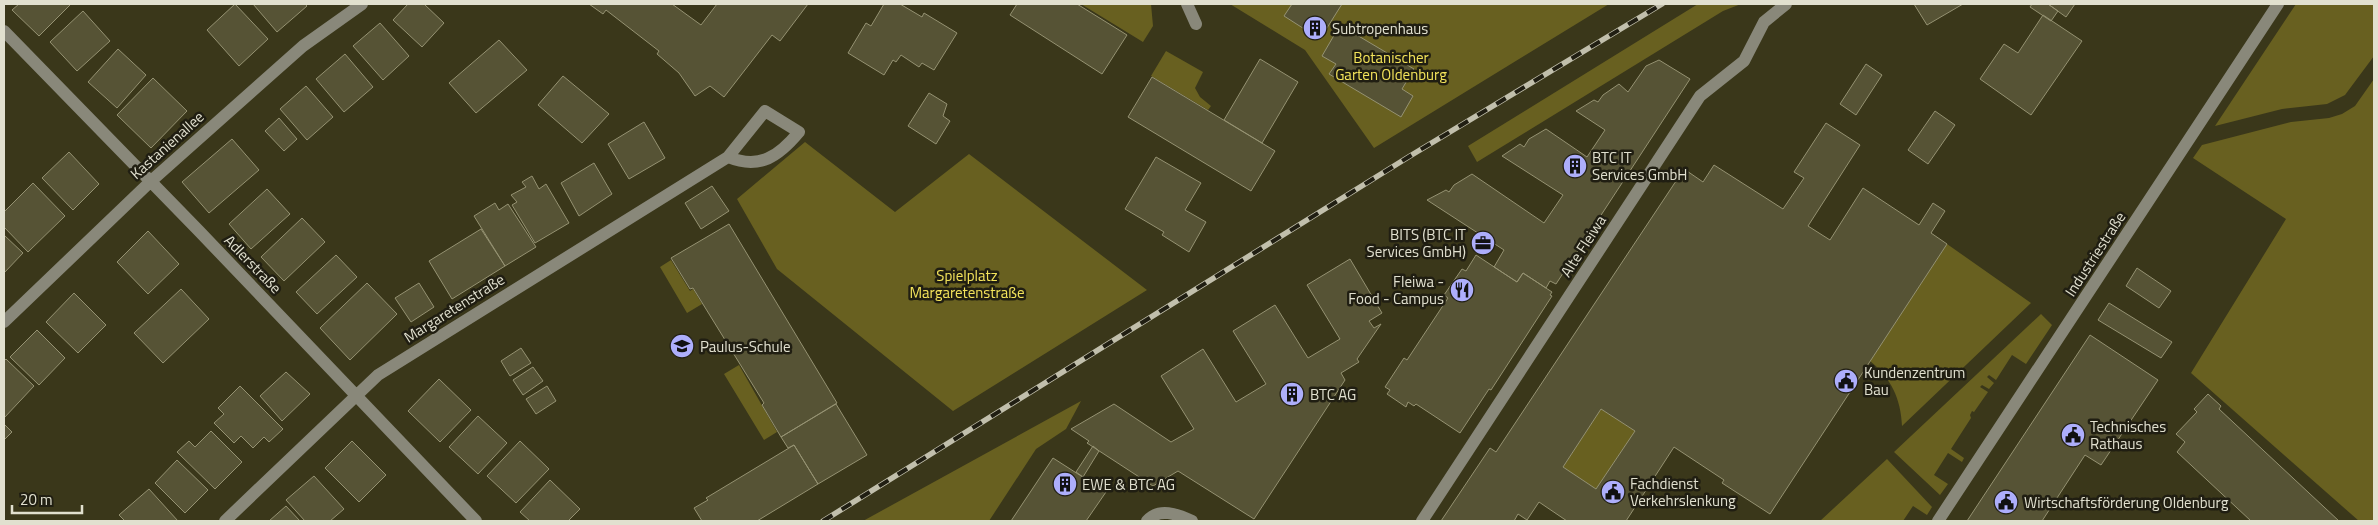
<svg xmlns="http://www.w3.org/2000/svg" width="2378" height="525" font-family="'Titillium Web',sans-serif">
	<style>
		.green { fill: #686020 }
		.building { fill: #565335; stroke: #959272; fill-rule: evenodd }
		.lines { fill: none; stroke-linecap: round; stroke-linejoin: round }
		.minor { stroke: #89887a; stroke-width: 12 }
		.rail-casing { stroke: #c1bfac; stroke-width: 5.5 }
		.rail { stroke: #201e12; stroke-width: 4; stroke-dasharray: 11; stroke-linecap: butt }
		.labels { text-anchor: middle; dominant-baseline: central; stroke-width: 5; stroke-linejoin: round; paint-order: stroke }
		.poi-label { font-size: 15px; fill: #e1e0cf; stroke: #201e12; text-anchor: start }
		.park-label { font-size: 15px; fill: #f4e45b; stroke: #201e12 }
		.street-label { font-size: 15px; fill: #e1e0cf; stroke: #201e12 }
	</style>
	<rect width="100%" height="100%" fill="#3a371a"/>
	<path class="green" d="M1081 4H1151L1153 26 1143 42Z
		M1230 4H1609L1374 148 1305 50Z
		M1698 4H1751H1741L1723 11 1477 162 1468 146Z
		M2296 4H2374V56L2345 95 2327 104 2282 109 2215 126Z
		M1166 51 1203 72 1195 88 1200 97 1211 106 1208 110 1151 76Z
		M2374 79V521H2359L2191 373 2286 219 2193 158 2202 145 2291 122 2329 118 2342 114 2355 106Z
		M805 142 895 212 969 154 1147 290 953 411 777 269 737 199Z
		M1947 244 2031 303 1902 426C1901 399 1891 378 1870 361Z
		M671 260 690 291 693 289 702 304 687 313 660 267Z
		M2041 314 2052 325 2026 364 2012 355 1996 380 1989 375 1987 377 1994 383 1989 389 1982 385 1980 387 1988 392 1974 412 1972 411 1970 415 1971 418 1951 449 1964 458 1962 462 1948 453 1934 475 1948 484 1940 495 1894 452Z
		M739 365 777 432 764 440 724 374Z
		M1081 401 1066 429 1036 449 989 521H863Z
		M1601 409 1635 431 1596 489 1563 467Z
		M1887 459 1932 507 1927 515 1913 506 1903 521H1820Z"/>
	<path class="building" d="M19 4H71L39 36 12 10Z
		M235 4 268 39 239 66 207 30Z
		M253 4H305L307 6 277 32Z
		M408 4H424L444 23 422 47 393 20Z
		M589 4H672L701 25 717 4H808L780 41 772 35 724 97 710 86 695 96 679 73 657 54 659 51 606 10 603 14Z
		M884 4H900L922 17 924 13 957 33 934 70 922 63 919 67 901 55 896 62 893 60 884 75 848 53 866 23 871 26Z
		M1017 4H1077L1127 35 1102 74 1010 15Z
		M1292 4H1342L1320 39 1284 16Z
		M1914 4H1963L1927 25Z
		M2032 4H2048L2058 11 2051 21 2030 7Z
		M2048 4H2075L2066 17Z
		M83 11 110 41 77 71 50 42Z
		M2043 15 2082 41 2031 115 1980 79 2004 44 2018 53Z
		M380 23 409 56 383 80 353 46Z
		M1340 25 1414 69 1402 89 1413 96 1401 117 1329 74 1336 64 1322 56Z
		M499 40 527 70 476 113 449 83Z
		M118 49 146 75 117 108 88 82Z
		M345 54 373 87 344 112 316 79Z
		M1260 59 1298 82 1262 143 1224 120Z
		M1659 60 1690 79 1556 284 1550 281 1546 288 1523 273 1517 282 1494 267 1504 250 1427 200 1446 190 1449 192 1454 185 1472 174 1544 223 1563 195 1502 156 1520 144 1524 147 1529 139 1546 129 1587 157 1605 130 1576 111 1594 100 1598 102 1603 95 1619 84 1628 92 1646 66Z
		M1866 64 1882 75 1856 115 1840 104Z
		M563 76 609 114 582 143 538 105Z
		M1152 77 1275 151 1251 191 1128 117Z
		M153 78 187 111 151 148 117 115Z
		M306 86 333 117 307 140 280 109Z
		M929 93 947 104 943 116 950 121 936 144 908 126Z
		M1935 111 1955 125 1928 164 1908 150Z
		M279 118 297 139 284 151 265 131Z
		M644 122 665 158 629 179 608 144Z
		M1826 123 1860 145 1808 226 1830 240 1863 188 1919 225 1933 203 1945 211 1931 233 1947 244 1770 514 1722 483 1724 480 1674 447 1626 521H1567L1539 502 1527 520 1518 514 1514 521H1441L1490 448 1496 452 1684 169 1703 182 1714 165 1783 209 1804 178 1794 172ZM1601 409 1635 431 1596 489 1563 467Z
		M232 139 259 170 209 213 182 182Z
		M69 152 99 184 73 210 42 178Z
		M1156 157 1201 183 1185 210 1206 222 1189 252 1162 235 1164 232 1125 209Z
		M594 163 612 194 579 216 561 183Z
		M532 176 539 189 546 184 569 223 535 243 512 205 517 202 511 195 526 187 522 182Z
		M33 183 65 216 28 252 4 227V212Z
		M712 186 729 211 701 229 685 203Z
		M267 189 290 214 251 249 229 224Z
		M495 203 499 210 508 204 536 247 505 266 474 216Z
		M302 218 325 242 284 281 261 257Z
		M729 224 837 403 781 437 762 405 764 403 693 288 690 289 671 258Z
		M481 229 505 266 452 299 429 261Z
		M148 231 179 264 148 294 117 262Z
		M4 235 23 253 4 273Z
		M336 255 357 277 317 314 296 292Z
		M1476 255 1517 282 1523 273 1552 292 1550 295 1552 296 1491 390 1489 389 1460 433 1416 404 1414 406 1408 402 1406 407 1387 394 1390 390 1385 387 1404 358 1407 360 1448 298 1444 295 1462 269 1466 271Z
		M1350 259 1382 313 1369 321 1374 328 1381 324 1357 359 1359 362 1341 373 1345 380 1254 519 1178 471 1153 486 1087 443 1089 441 1071 429 1114 404 1171 442 1194 429 1161 376 1203 349 1236 402 1266 384 1233 331 1275 305 1308 358 1340 339 1307 285Z
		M2137 268 2171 291 2159 308 2126 286Z
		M367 283 397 314 350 360 320 328Z
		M419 283 434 307 411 322 395 298Z
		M181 289 209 319 163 363 134 333Z
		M74 293 106 325 78 353 46 322Z
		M2109 303 2172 342 2161 358 2098 320Z
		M37 330 65 358 39 385 10 357Z
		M2090 335 2158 380 2101 465 2085 455 2042 521H1967Z
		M521 348 531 363 510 376 501 361Z
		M6 359 34 386 4 418V361Z
		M533 367 543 381 523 395 513 380Z
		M286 372 310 394 282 421 260 396Z
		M439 379 471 410 440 442 408 411Z
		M240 386 283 429 269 442 264 437 253 448 241 436 234 443 214 423 224 414 218 408Z
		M547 386 556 401 536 414 526 399Z
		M2208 394 2221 406 2219 409 2339 521H2251L2177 452 2185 442 2176 434 2197 412 2194 409Z
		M836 404 867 455 818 484 794 445 788 448 781 437Z
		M478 416 507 443 478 474 449 447Z
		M4 424 12 432 4 440Z
		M211 431 242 462 215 489 177 452 189 441 195 447Z
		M352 441 386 475 359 502 325 468Z
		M520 441 549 469 516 503 487 476Z
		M794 445 818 484 757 521H702L694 508 708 500 706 498Z
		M1093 446 1099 451 1083 477 1076 472Z
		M1053 458 1106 492 1086 521H1011Z
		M177 460 208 490 185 513 155 483Z
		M314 476 344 509 330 521H305L286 500Z
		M550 480 580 509 568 521H530L520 512Z
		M149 489 178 521H125L119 515Z
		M286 506 300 521H269Z"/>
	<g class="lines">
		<path class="minor" d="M1187 4 1196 24
			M4 31 199 231 476 521
			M4 322 150 182 303 46 362 4
			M225 521 378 375 728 157 765 111 799 132C779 156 760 170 728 157
			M1147 521C1159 507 1177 514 1192 521
			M1422 521 1700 96 1744 61 1764 22 1786 4
			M1938 521 2278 4"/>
		<g class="rail-casing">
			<path id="rail" d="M823 521 1410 156 1662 4"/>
		</g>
		<use href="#rail" class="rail"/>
	</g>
	<defs>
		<g id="building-disc" transform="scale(1.25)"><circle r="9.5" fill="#adaefb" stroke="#201e12"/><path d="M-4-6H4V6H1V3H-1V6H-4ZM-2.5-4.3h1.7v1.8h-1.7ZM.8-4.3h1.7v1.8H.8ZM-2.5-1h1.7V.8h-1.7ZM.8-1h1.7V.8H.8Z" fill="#111"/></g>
		<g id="office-disc" transform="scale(1.25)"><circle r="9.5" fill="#adaefb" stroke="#201e12"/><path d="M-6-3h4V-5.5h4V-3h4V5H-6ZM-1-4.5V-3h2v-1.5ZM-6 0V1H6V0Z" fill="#111"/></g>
		<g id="restaurant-disc" transform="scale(1.25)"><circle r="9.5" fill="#adaefb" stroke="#201e12"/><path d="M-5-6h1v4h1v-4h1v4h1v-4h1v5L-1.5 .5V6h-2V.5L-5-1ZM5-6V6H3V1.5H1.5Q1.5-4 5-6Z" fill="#111"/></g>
		<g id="school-disc" transform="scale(1.25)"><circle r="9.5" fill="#adaefb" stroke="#201e12"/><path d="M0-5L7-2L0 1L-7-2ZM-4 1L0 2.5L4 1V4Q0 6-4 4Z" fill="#111"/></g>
		<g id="civic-disc" transform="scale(1.25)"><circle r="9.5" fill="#adaefb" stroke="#201e12"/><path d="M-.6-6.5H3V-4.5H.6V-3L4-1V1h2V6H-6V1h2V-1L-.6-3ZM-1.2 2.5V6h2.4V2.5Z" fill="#111"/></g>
	</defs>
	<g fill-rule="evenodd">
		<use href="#building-disc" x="1315" y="28"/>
		<use href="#building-disc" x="1575" y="166"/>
		<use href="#office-disc" x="1483" y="243"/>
		<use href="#restaurant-disc" x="1462" y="290"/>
		<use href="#school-disc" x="682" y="346"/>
		<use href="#civic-disc" x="1846" y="381"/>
		<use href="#building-disc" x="1292" y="394"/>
		<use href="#civic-disc" x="2073" y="435"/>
		<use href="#building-disc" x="1065" y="484"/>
		<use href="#civic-disc" x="1613" y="492"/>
		<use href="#civic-disc" x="2006" y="502"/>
	</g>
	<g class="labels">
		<g class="poi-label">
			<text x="1332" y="28">Subtropenhaus</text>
			<text x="1592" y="157">BTC IT<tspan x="1592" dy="17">Services GmbH</tspan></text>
			<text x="1466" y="234" text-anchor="end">BITS (BTC IT<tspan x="1466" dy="17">Services GmbH)</tspan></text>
			<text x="1444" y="281" text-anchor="end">Fleiwa -<tspan x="1444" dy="17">Food - Campus</tspan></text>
			<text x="700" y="346">Paulus-Schule</text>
			<text x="1864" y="372">Kundenzentrum<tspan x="1864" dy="17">Bau</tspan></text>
			<text x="1310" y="394">BTC AG</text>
			<text x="2090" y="426">Technisches<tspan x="2090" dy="17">Rathaus</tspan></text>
			<text x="1630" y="483">Fachdienst<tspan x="1630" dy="17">Verkehrslenkung</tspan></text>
			<text x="1082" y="484">EWE &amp; BTC AG</text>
			<text x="2024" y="502">Wirtschaftsförderung Oldenburg</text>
		</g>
		<g class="park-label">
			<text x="1391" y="57">Botanischer<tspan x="1391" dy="17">Garten Oldenburg</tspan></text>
			<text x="967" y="275">Spielplatz<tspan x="967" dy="17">Margaretenstraße</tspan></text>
		</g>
		<g class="street-label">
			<text transform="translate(167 145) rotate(-42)">Kastanienallee</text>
			<text transform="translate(1583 246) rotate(-57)">Alte Fleiwa</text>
			<text transform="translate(2095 254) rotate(-57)">Industriestraße</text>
			<text transform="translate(253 264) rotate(46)">Adlerstraße</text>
			<text transform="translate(454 308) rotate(-32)">Margaretenstraße</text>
		</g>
	</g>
	<rect width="2378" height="525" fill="none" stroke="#e1e0cf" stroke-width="10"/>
	<path d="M12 505v8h70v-8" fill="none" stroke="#e1e0cf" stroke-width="2.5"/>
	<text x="20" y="505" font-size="15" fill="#e1e0cf" stroke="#201e12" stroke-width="4" paint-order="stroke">20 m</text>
</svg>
